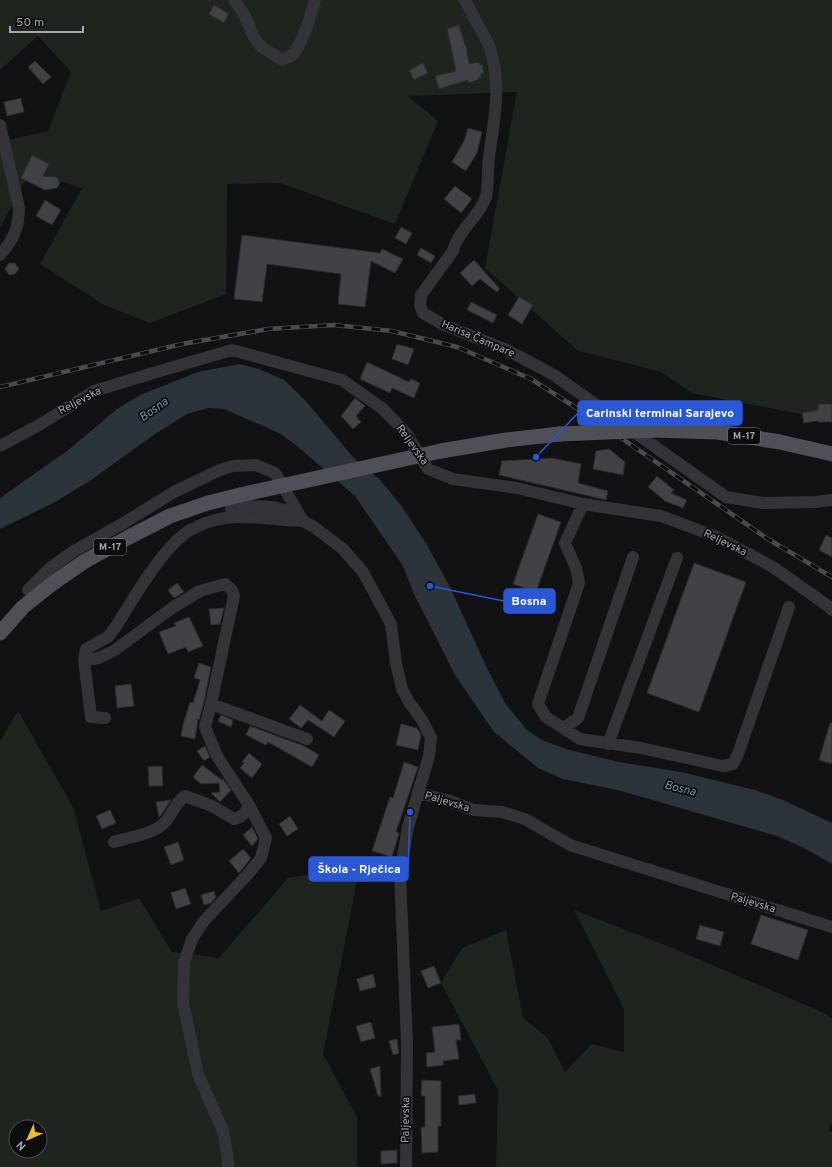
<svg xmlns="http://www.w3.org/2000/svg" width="832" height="1167" font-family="Overpass,sans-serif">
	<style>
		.green { fill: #1e251f; fill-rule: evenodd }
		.water { fill: #2b333b }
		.building { fill: #414146; stroke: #2c2c2f }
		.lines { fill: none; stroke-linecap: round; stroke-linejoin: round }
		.minor { stroke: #333338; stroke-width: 12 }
		.major { stroke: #4f5057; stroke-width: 15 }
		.rail-casing { stroke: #4a4b51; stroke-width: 4.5 }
		.rail { stroke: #0d0d0e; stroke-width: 3; stroke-dasharray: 9; stroke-linecap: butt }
		.major-bridge { stroke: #4f5057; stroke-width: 15 }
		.labels { text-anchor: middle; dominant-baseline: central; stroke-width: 3.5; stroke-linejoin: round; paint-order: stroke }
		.shield { fill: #0d0d0e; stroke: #767982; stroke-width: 1 }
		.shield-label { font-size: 10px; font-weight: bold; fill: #a3a7b3 }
		.street-label { font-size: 11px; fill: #a3a7b3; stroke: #0d0d0e }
		.water-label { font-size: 12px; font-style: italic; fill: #7b91ad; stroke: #0d0d0e }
		.leader { fill: none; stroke: #2a57d4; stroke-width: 1.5 }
		.callout-dot { fill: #2a57d4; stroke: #0d0d0e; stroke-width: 1.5 }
		.callout { fill: #2a57d4; stroke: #2a57d4; stroke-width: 1.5 }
		.callout-label { font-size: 12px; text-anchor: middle; font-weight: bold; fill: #fff }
	</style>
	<rect width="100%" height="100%" fill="#121113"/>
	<path class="green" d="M0 0H832V420L692 393 661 372 578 351 485 268 517 92 408 96 438 121 395 224 280 183 227 184 226 294 150 323 104 305 40 264 82 188 30 172 0 228V142L48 131 71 72 38 36 0 70Z
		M18 711 73 807 101 911 139 898 172 952 219 958 288 878 360 866 323 1054 357 1117V1167H0V741ZM16 1127H40V1151H16Z
		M574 910 670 947 822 1012 832 1018V1122L829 1130 832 1132V1167H496L498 1090 441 983 462 948 506 930 523 1018 548 1038 565 1072 592 1044 624 1052V1009Z"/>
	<path class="water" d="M239 364 259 369 284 380 304 399 353 457 380 480 403 508 427 545 451 589 486 666 505 703 527 730 542 740 566 749 619 762 681 772 755 790 783 800 832 823V864L804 848 777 836 656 801 617 790 563 779 538 768 494 732 455 675 414 594 403 566 355 496 296 445 279 433 224 409 208 408 187 414 155 434 91 480 57 501 0 529V498L67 451 117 409 140 395 198 372Z"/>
	<path class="building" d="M214 5 229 14 224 23 209 14Z
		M459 25 465 45H466L469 64 479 62 480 65 482 64 484 73 481 74V77L478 78V80L468 83V80L439 89 435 76 456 71 447 29Z
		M35 61 51 77 43 84 28 67Z
		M423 63 428 73 414 80 409 70Z
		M21 98 24 112 7 116 4 102Z
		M468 128 482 132 477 153 466 171 452 162 464 141Z
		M32 155 49 164 43 176 57 177 60 183 57 188 45 190 21 178Z
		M455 186 472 199 461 213 444 199Z
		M45 200 61 210 52 225 36 216Z
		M401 227 412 233 406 244 395 238Z
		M242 235 380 253 382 249 403 259 395 273 371 261 365 307 338 304 341 274 267 264 262 302 234 299Z
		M421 248 435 256 431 263 417 255Z
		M474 260 500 289 497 292 480 279 472 286 460 273Z
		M9 263H15L19 269 15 274 9 275 5 269Z
		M519 297 533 305 522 324 508 315Z
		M471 302 497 315 493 323 467 310Z
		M397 344 414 349 408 365 392 359Z
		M367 362 409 382 411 379 420 383 414 398 392 388 390 393 360 379Z
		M355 398 365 406 356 416 361 422 353 429 341 416Z
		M818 404H832V422H818V421L804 423 802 413 818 410Z
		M609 449 625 462 623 475 593 469 596 451Z
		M552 458 581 464 578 483 608 491 606 500 499 475 502 461Z
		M657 476 674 490 671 493 687 500 683 508 665 501 648 487Z
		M538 514 561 522 536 592 513 584Z
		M826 535 832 538V557L819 550Z
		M694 563 746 582 699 712 647 693Z
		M177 583 184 592 174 598 168 590Z
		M224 608 220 624 211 625 209 609Z
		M189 617 203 646 188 652 186 647 168 654 159 632 176 626 174 623Z
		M199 663 211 667 204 702 199 720 198 719 195 739 181 736 183 725 190 702 193 703 200 680 194 678Z
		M131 684 134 706 117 708 115 686Z
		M300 705 322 721 329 710 345 721 334 737 308 720 301 728 289 719Z
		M221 715 233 720 231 727 218 721Z
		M830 723H832V764L819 760Z
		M401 724 417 728 421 735 418 750 396 745Z
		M250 726 304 746 319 755 312 767 268 742 266 745 246 735Z
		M205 746 210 757 204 761 197 751Z
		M249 753 262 764 252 778 240 768 244 763 242 762Z
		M404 762 418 767 396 832 399 833 392 857 372 851 390 797 393 798Z
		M202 765 222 780 223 779 231 790 220 802 211 793 220 792 219 783 201 784 193 777Z
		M162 766 163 786H149L148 767Z
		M171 800 161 815 159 817 156 802Z
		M110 810 116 823 102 829 96 816Z
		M290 816 298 829 287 836 279 824Z
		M252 827 258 839 252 846 243 835Z
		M178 842 184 860 171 865 164 847Z
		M243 849 251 858 239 873 229 861Z
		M185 888 191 904 176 909 171 893Z
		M214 891 216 897 211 903 204 905 201 895Z
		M761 915 808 930 798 960 751 944Z
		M700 925 724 932 720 946 696 939Z
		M434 966 441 983 428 988 421 971Z
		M373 974 376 987 360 991 357 979Z
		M371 1022 375 1038 361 1042 356 1026Z
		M459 1024 461 1040H456L459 1059 443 1061 444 1065 427 1067 426 1053 435 1052 432 1027Z
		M397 1039 399 1053 393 1055 389 1041Z
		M380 1066 381 1096H378L370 1069Z
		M422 1080 441 1081V1126H438V1152L422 1153 421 1127H425V1096H421Z
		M475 1094 476 1103 459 1105 458 1096Z
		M397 1150V1163L381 1164V1151Z"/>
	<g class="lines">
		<path class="minor" d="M234 0 244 14 254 37 258 43 263 48 282 60C285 58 289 57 291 56 302 48 311 13 315 0
			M465 0C471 11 476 22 482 32 485 38 489 43 490 49 502 84 494 121 489 157 487 170 489 184 486 197 479 217 458 230 453 251L421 295 420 305 423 313 444 325 507 350 554 375 726 497 763 503 815 502 832 500
			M0 255C13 240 19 228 19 208L0 125
			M0 446 39 425 94 391 160 371 232 350 342 380 383 409 406 433 428 469 453 479 517 488 583 504 661 516 717 537 773 567 828 606 832 610
			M583 504 565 543 576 568 579 583 538 704 546 717 580 739 641 748 723 766 733 764 738 754 789 607
			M231 509C257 505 278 503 301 519
			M28 590 50 568 74 551 122 524 174 492 220 470 233 466 256 465 275 473 303 521 314 527 343 549 363 572 391 624 396 663 402 689 409 702 422 720 431 738 429 756 408 827 400 874 407 1042 406 1167
			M84 660 99 658 115 650 172 608 200 591 225 584 232 590 234 596 211 704 205 727 217 756 249 805 266 838 261 858 248 874 204 921 192 939 184 963 183 1002 198 1074 223 1131 228 1159V1167
			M211 704 307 739
			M105 718 91 717 84 660 86 649 108 637 115 628C132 601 164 544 192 529 205 522 223 517 239 517 260 517 282 520 303 521
			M564 728 578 718 633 557
			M608 744 677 558
			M418 793 447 800 474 810 502 812 525 819 570 845 832 927
			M114 842C129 837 154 834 164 823 172 815 175 803 185 796L212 806 234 819 240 817 245 813 249 805"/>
		<path class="major" d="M654 430 718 432 780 442 832 454
			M441 451 506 440 560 434
			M0 633 23 607 53 583 85 561 129 537 170 516 208 503 240 495"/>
		<g class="rail-casing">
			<path id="rail" d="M0 387 182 344 268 329 334 325 392 331 457 347 531 379 592 418 768 539 832 577"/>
		</g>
		<use href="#rail" class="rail"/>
		<path class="major-bridge" d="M560 434 654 430
			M240 495 441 451"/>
	</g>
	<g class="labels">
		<g class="shield">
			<rect x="728" y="428" width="32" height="16" rx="3"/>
			<rect x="94" y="539" width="32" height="16" rx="3"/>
		</g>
		<g class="shield-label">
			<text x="744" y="436">M-17</text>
			<text x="110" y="547">M-17</text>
		</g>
		<g class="street-label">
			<text transform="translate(478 339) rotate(23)">Harisa Čampare</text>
			<text transform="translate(80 401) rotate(-28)">Reljevska</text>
			<text transform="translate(412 445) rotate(54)">Reljevska</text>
			<text transform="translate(725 543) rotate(26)">Reljevska</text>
			<text transform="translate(447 802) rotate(17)">Paljevska</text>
			<text transform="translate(753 903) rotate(17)">Paljevska</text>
			<text transform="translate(406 1120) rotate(-89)">Paljevska</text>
		</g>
		<g class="water-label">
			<text transform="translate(154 410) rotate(-36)">Bosna</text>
			<text transform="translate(680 789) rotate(14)">Bosna</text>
		</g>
	</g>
	<path class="leader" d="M536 457L578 413M430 586L504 601M410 812L408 869"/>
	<g class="callout-dot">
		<circle cx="536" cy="457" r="4"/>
		<circle cx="430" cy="586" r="4"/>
		<circle cx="410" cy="812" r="4"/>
	</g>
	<g class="callout">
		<rect x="578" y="401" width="164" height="24" rx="4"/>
		<rect x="504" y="589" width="51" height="24" rx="4"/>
		<rect x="309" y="857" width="99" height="24" rx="4"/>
	</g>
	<g class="callout-label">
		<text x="660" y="417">Carinski terminal Sarajevo</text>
		<text x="529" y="605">Bosna</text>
		<text x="359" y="873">Škola - Rječica</text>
	</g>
	<g transform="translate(28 1139) rotate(225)"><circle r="19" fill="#0d0d0e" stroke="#494b50"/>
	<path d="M0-3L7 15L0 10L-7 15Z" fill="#eabe32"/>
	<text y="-6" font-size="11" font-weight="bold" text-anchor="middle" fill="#a3a7b3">N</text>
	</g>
	<path d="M10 26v6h73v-6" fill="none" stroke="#a3a7b3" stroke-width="2"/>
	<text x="16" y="26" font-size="12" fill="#a3a7b3" stroke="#0d0d0e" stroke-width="3" paint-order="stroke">50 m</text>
</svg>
